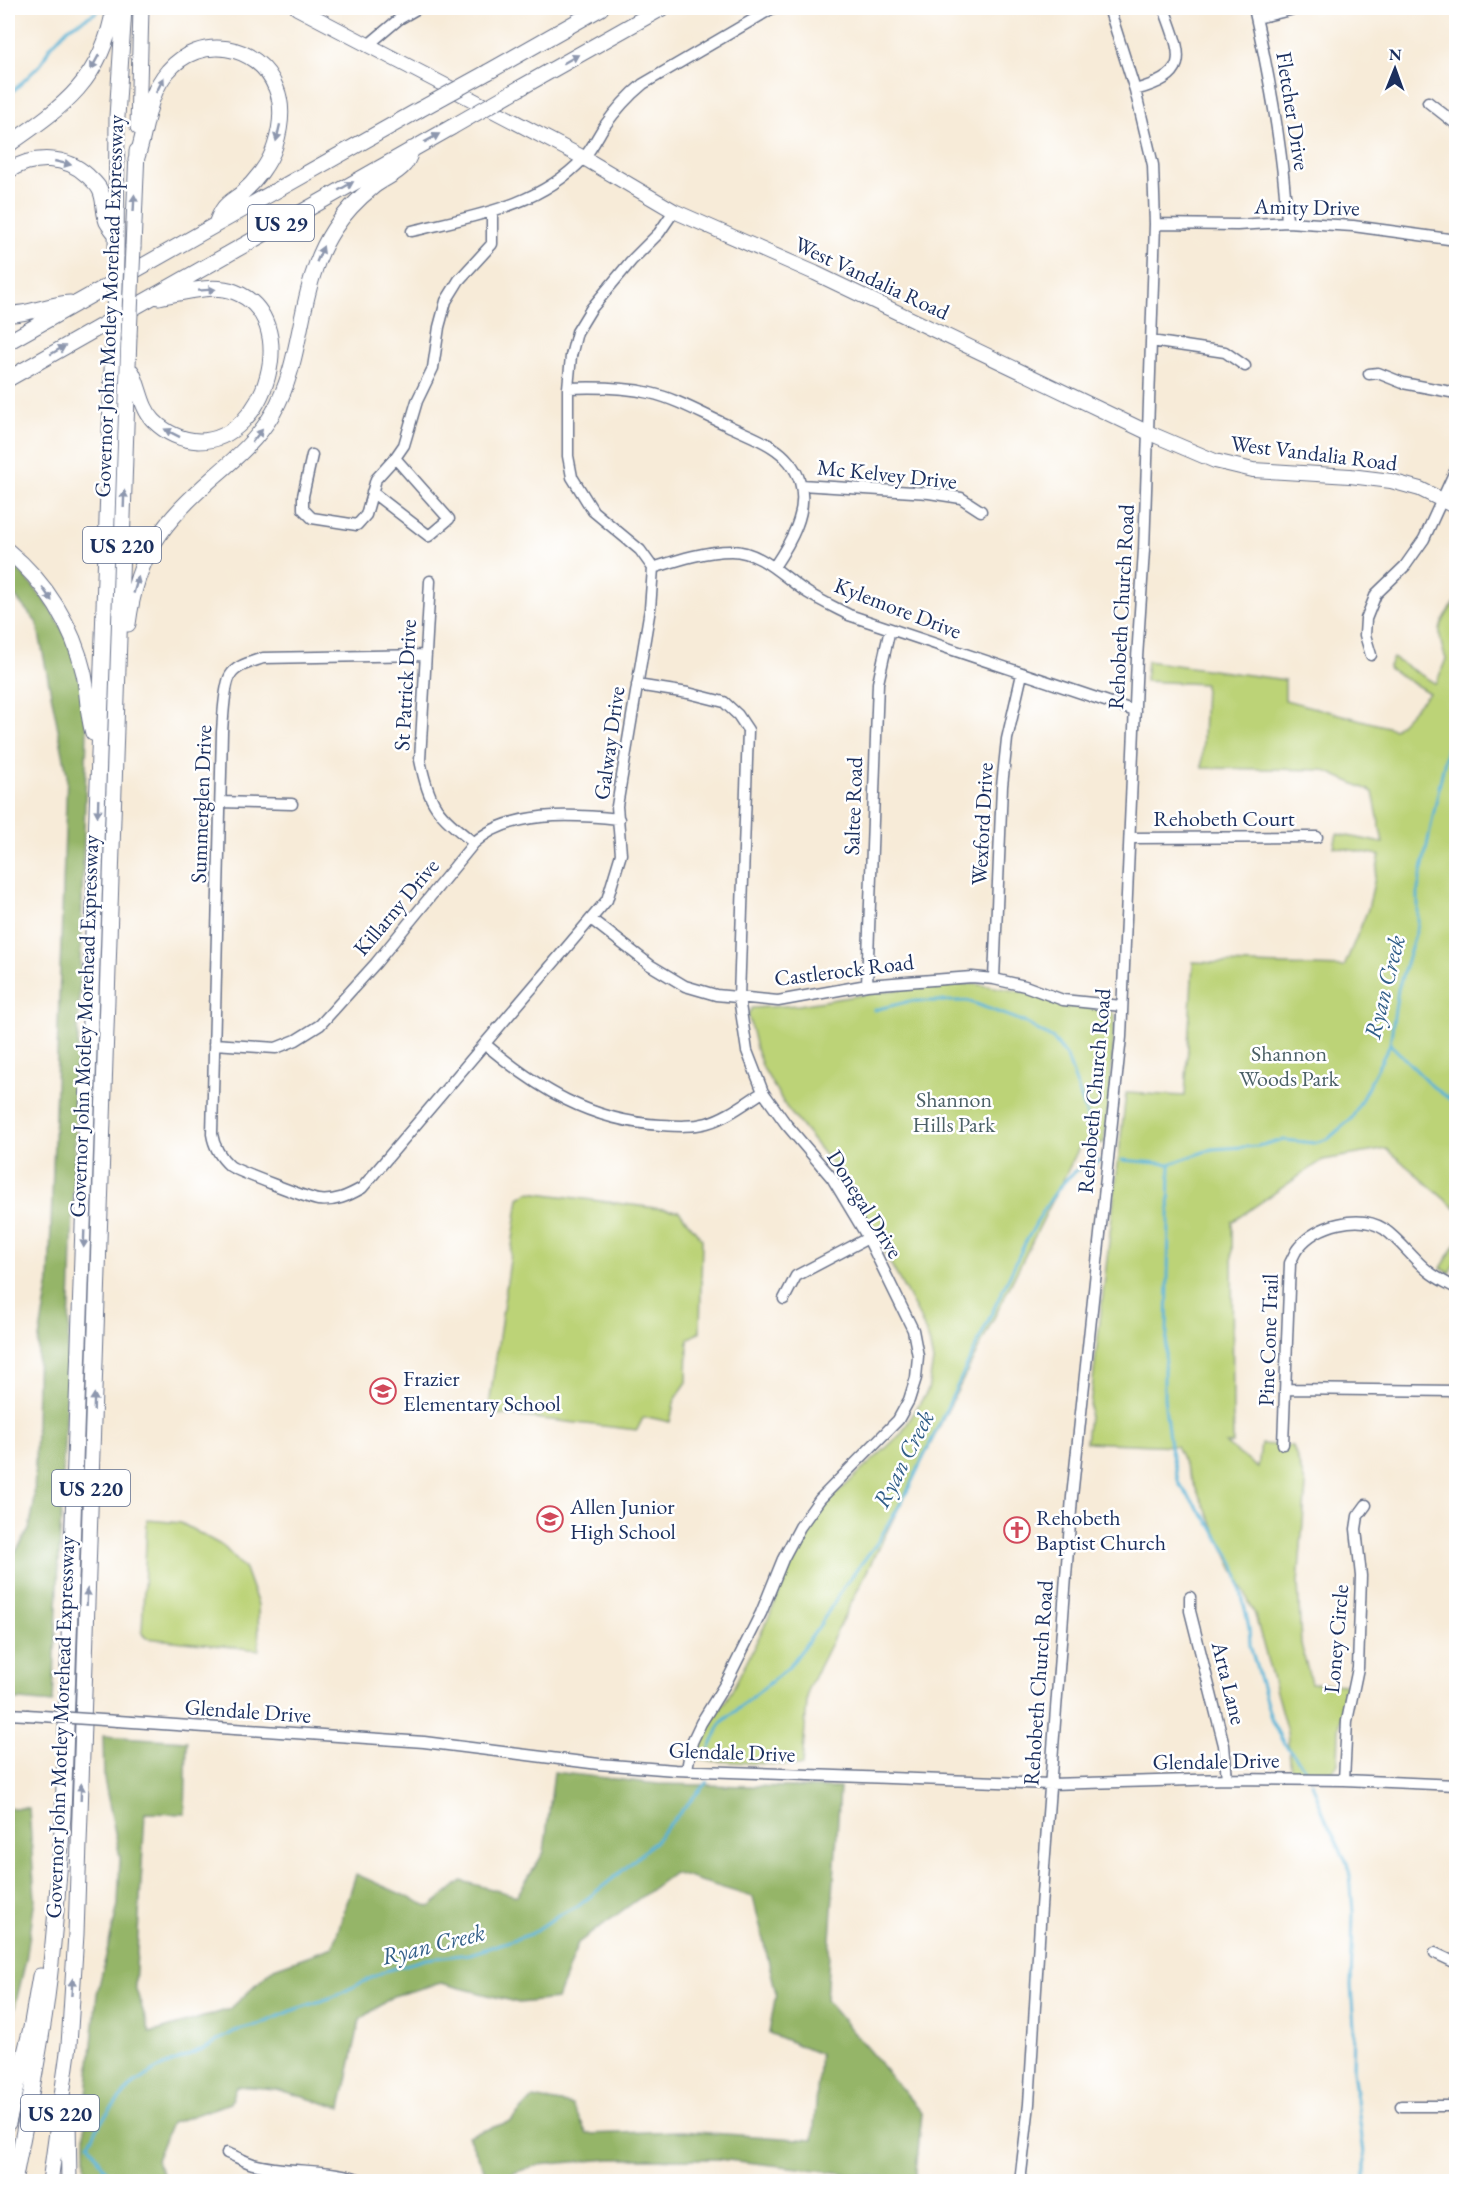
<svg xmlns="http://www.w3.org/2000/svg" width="1464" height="2189" font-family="'EB Garamond',serif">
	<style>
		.green { fill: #bcd377; stroke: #6c816a; stroke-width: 1.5 }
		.forest { fill: #95b568; stroke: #587263; stroke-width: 1.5 }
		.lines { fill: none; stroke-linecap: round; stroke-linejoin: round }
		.stream { stroke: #59b4d7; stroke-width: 3 }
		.minor-casing { stroke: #687189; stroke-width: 13 }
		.major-casing { stroke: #687189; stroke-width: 16 }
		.highway-casing { stroke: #687189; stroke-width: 17 }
		.minor { stroke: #fff; stroke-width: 10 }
		.major { stroke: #fff; stroke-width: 14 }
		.highway { stroke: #fff; stroke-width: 15 }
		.minor-bridge-casing { stroke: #687189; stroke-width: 13; stroke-linecap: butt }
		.highway-bridge-casing { stroke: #687189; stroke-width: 17; stroke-linecap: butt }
		.minor-bridge { stroke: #fff; stroke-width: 10 }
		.highway-bridge { stroke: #fff; stroke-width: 15 }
		.oneway { fill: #8d97ae }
		.labels { text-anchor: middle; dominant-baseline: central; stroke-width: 5; stroke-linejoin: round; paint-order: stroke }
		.shield { fill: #fff; stroke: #5f6d8e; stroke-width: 1.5 }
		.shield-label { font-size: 21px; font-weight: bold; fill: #1b2f5e }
		.street-label { font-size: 22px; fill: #1b2f5e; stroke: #fff }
		.park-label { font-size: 22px; fill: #4b6066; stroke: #fff }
		.poi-label { font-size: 22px; fill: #1b2f5e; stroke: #fff; text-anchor: start }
		.water-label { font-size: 24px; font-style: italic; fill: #315e88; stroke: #fff }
	</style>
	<rect width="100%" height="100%" fill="#fff"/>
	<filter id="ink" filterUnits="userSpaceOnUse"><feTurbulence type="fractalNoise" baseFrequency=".0167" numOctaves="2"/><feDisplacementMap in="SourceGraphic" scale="12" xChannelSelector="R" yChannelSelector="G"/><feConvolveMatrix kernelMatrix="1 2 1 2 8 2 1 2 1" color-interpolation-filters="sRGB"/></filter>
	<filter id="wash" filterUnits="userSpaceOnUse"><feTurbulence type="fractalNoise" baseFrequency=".008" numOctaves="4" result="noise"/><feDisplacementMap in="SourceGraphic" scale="24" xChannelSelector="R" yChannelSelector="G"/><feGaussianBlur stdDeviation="1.35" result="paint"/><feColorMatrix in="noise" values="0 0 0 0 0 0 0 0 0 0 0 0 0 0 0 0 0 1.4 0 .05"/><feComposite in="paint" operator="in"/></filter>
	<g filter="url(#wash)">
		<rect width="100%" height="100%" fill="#f7ebd8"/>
		<path class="green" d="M1456 600V1209L1387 1149 1323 1160 1232 1222 1233 1443 1226 1444 1258 1468 1261 1444 1293 1446 1306 1486 1298 1583 1301 1644 1311 1683 1347 1685 1339 1730 1338 1763 1331 1772 1291 1771 1287 1732 1255 1615 1176 1446 1086 1442 1126 1093 1185 1096 1193 962 1344 967 1368 909 1380 855 1334 847 1337 834 1383 843 1373 792 1323 770 1202 768 1205 684 1145 681 1147 661 1285 680V700L1395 729 1429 693 1388 668 1393 658 1436 684 1446 659C1435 629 1439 626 1456 600Z
			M975 984 1024 992 1063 1005 1110 1011 1115 1015 1110 1093 1104 1143 1081 1144 808 1689 802 1766 697 1760 698 1744 731 1692 767 1621 798 1549 815 1519 832 1498 901 1434 928 1390 933 1361 929 1341 919 1316 845 1180 786 1107 763 1068 756 1049 748 1014 752 1008 799 1005 906 988Z
			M529 1192 679 1211 702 1239 700 1332 688 1339 687 1382 675 1399 670 1422 652 1418H643L637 1430 488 1413 519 1198Z
			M1456 1244V1262L1450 1273 1441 1268Z
			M147 1520 181 1523 223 1546 245 1569 258 1605 259 1650 146 1638 142 1632Z"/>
		<path class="forest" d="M8 560C40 590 67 626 77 669 82 689 84 710 87 730L71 1279 53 1703 8 1699V1564L29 1530 34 1504 38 1344 49 1282 67 774 37 623 8 588Z
			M103 1736 187 1741 185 1814 145 1813 135 1986 150 2033 230 2009 274 1968 333 1947 356 1874 430 1907 462 1881 517 1896 544 1852 554 1772 658 1784 840 1788 826 2000 922 2113 915 2181 718 2159H610L537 2165 490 2181 468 2136 511 2121 533 2098 572 2105 587 2134 680 2131 813 2140 820 2054 769 2033 776 1993 753 1897 674 1873 578 1943 557 1999 519 2003 441 1983 393 1996 360 2020 341 2108 276 2089 236 2086 230 2103 171 2123 156 2160 167 2181H89L85 2166V2114L97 1994 118 1905 120 1857 104 1779Z
			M8 1808H29L35 1899 26 1960 8 2036Z"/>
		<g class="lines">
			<path class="stream" d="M8 96 41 64 50 47 68 28 97 12
				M874 1010 910 1001H968L1022 1021 1053 1039 1067 1057 1085 1109 1091 1132 1093 1163
				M1390 1044 1432 1086 1456 1104
				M1122 1160 1170 1164 1212 1149 1258 1146 1284 1140 1314 1143 1328 1139 1352 1118 1390 1044 1398 989 1418 925V889L1448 744 1456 728
				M1170 1164 1167 1333 1164 1370V1398L1170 1447 1179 1484 1211 1525 1235 1565 1249 1627 1250 1645 1272 1722 1283 1742 1303 1766 1309 1777
				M707 1755 721 1723 789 1667 818 1628 845 1585 877 1543 906 1494 1025 1243C1040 1218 1053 1188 1077 1170 1083 1166 1092 1164 1099 1161
				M1312 1783 1326 1821 1347 1863 1350 1875 1353 1912 1351 1986 1354 2027 1353 2070 1365 2161V2182
				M118 2182 103 2167 89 2143 105 2116 129 2088 138 2081 159 2068 202 2050 235 2031 261 2024 296 2009 333 1997 385 1971 426 1959 470 1954 531 1934 557 1916 578 1906 621 1872 654 1842 707 1782"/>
		</g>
	</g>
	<g filter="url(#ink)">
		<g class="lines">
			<g class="minor-casing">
				<path id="minor" d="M1254 8C1270 79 1283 149 1287 222
					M1257 18 1298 8
					M367 46 399 19 418 8
					M1135 90C1194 74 1180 54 1164 8
					M1428 102 1456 124
					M1155 224 1237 225 1287 222 1353 226 1456 240
					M412 231C473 216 538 207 583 159 591 150 597 138 603 128 615 111 627 97 643 84L773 8
					M1151 341 1225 352 1245 366
					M1369 374 1378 373 1403 383 1456 393
					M568 388C596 387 623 387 650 393 677 399 702 414 727 425 741 432 758 438 772 447 785 455 796 468 800 482 809 512 790 543 774 567
					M312 455 303 496V509L312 518 357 525 366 515 376 479 395 458 404 445 417 401 433 368 439 327 446 301 459 280 492 244V212
					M801 485 929 493 961 498 981 511
					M372 492 429 536 449 519 395 458
					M653 568C678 560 705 551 731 551 762 551 784 578 808 593 821 601 836 608 849 615L1135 711
					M430 581 420 760C430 808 437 813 474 843
					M426 655 263 658C252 662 236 665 230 676 224 687 223 719 222 732L212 1134C214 1147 220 1157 230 1166 235 1170 310 1199 318 1200 335 1202 348 1196 362 1188L607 900 621 854 617 806 650 609 653 568 640 550 593 511 572 477 568 456V388L571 356 577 332 591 309 631 261 659 233 674 211
					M1371 655 1365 635 1366 619 1376 594 1405 566 1424 539 1456 469
					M637 685 688 693 724 702 738 715 748 730 739 998 747 1051 763 1092 786 1124 832 1178 868 1238 913 1330 918 1356 916 1378 909 1400 898 1420 820 1499 800 1527 783 1559 761 1613 727 1681 701 1723 692 1742 687 1769
					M221 802 292 804
					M1130 838 1317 837
					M591 919 650 965 685 986 716 995 778 1001 867 985 972 977 994 979 1025 986 1063 1000 1122 1006
					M994 979 1002 786 1007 739 1022 674
					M867 985 878 683 890 629
					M214 1044 276 1048 296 1040 320 1025 376 963 474 843C509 810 574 814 619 819
					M485 1044C538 1089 590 1121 661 1125 677 1126 692 1127 707 1123 728 1117 745 1103 763 1092
					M784 1299 796 1276 868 1238
					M1286 1389 1456 1391
					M1283 1444 1290 1263C1293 1258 1295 1251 1299 1247 1317 1225 1359 1213 1384 1229 1401 1241 1413 1259 1428 1271 1436 1278 1447 1283 1456 1288
					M1190 1597V1611L1224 1745 1227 1779
					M8 1714 27 1715
					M118 1721 424 1742 599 1764 675 1770 1050 1784 1227 1779 1344 1780 1456 1785
					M1344 1780 1347 1721 1358 1668 1361 1576 1356 1529 1358 1516 1366 1505
					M1435 1953 1456 1963
					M1401 2106H1456
					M227 2153C235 2156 244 2161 253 2164 290 2174 331 2167 366 2182
					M1020 2182 1029 2104 1041 1907 1072 1497 1121 1037 1137 658 1144 550 1155 224 1153 165 1135 90 1109 8"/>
			</g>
			<g class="major-casing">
				<path id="major" d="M297 8 584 158 674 211 815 273 1147 432 1215 461 1253 470 1350 476 1391 481 1420 489 1456 507"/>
			</g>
			<g class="highway-casing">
				<path id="highway" d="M488 72 601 8
					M520 88 662 8
					M138 127 141 8
					M8 145C64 106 102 80 114 8
					M136 160C147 131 146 96 168 71 199 34 258 43 276 88 284 107 281 127 275 146 270 163 255 182 241 194 236 198 228 202 224 208 220 213 218 219 216 224
					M8 171C33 155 66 155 88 176 93 181 98 185 100 190 105 200 103 212 107 222 109 226 113 230 115 233
					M133 247 137 151
					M116 257 117 117 124 8
					M8 314C30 315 48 304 70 303
					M8 342 419 110
					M132 372C140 388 141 408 154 421 166 433 182 440 199 441 267 441 302 318 235 292 212 283 182 293 159 297
					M8 379 452 127
					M8 551C46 582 73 626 84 674 88 693 87 714 93 733
					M128 624C137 553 163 522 215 476 237 457 258 439 273 413 306 355 296 287 334 229 345 212 359 198 374 186 383 179 397 174 404 165 408 161 410 154 412 149
					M68 2119 69 2182
					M8 2123 31 2028 40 1976
					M14 2182C26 2120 39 2059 47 1997 55 1937 59 1876 63 1815L113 342
					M50 2182 69 2045 76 1934 129 336"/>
			</g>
			<use href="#minor" class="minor"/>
			<use href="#major" class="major"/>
			<use href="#highway" class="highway"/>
			<g class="minor-bridge-casing">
				<path id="minor-bridge" d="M27 1715 118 1721"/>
			</g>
			<g class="highway-bridge-casing">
				<path id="highway-bridge" d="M419 110 488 72
					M452 127 520 88
					M129 336 133 247
					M113 342 116 257"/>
			</g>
			<use href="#minor-bridge" class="minor-bridge"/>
			<use href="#highway-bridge" class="highway-bridge"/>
		</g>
		<defs><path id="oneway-solid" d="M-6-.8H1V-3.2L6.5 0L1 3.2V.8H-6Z" transform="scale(1.5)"/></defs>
		<g class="oneway">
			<use href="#oneway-solid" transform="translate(571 59) rotate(-30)"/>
			<use href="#oneway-solid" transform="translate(95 62) rotate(119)"/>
			<use href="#oneway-solid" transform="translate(160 85) rotate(-63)"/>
			<use href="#oneway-solid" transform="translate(278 133) rotate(103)"/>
			<use href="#oneway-solid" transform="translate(432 138) rotate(-29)"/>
			<use href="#oneway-solid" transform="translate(63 163) rotate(13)"/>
			<use href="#oneway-solid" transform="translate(346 186) rotate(-30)"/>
			<use href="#oneway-solid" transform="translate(134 203) rotate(-87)"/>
			<use href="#oneway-solid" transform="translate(320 254) rotate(-67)"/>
			<use href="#oneway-solid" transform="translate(207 290) rotate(-4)"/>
			<use href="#oneway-solid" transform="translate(58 350) rotate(-30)"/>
			<use href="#oneway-solid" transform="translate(172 433) rotate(-153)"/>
			<use href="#oneway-solid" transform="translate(257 436) rotate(-51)"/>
			<use href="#oneway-solid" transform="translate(124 499) rotate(-88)"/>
			<use href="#oneway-solid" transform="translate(136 585) rotate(-74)"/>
			<use href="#oneway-solid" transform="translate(47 594) rotate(55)"/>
			<use href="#oneway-solid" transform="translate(98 808) rotate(92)"/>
			<use href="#oneway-solid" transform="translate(84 1239) rotate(92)"/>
			<use href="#oneway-solid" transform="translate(94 1402) rotate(-88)"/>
			<use href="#oneway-solid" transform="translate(87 1597) rotate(-88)"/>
			<use href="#oneway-solid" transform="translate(81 1792) rotate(-88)"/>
			<use href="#oneway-solid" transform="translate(72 1987) rotate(-86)"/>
		</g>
	</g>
	<defs>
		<g id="school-ring" transform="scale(1.35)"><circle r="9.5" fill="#fff" stroke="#d1495b" stroke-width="1.5"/><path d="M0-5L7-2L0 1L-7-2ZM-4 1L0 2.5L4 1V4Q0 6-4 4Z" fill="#d1495b"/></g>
		<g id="church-ring" transform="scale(1.35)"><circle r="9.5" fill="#fff" stroke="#d1495b" stroke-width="1.5"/><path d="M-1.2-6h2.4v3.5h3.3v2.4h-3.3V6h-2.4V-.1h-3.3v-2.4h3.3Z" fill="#d1495b"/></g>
	</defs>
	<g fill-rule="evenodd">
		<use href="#school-ring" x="383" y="1391"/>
		<use href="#school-ring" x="550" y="1519"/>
		<use href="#church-ring" x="1017" y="1530"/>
	</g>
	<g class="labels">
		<g class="shield">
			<rect x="248" y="205" width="66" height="36" rx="4.5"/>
			<rect x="83" y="527" width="78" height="36" rx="4.5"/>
			<rect x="52" y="1470" width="78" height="36" rx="4.5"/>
			<rect x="21" y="2095" width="78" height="36" rx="4.5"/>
		</g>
		<g class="shield-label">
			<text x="281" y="223">US 29</text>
			<text x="122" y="545">US 220</text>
			<text x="91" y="1488">US 220</text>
			<text x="60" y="2113">US 220</text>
		</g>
		<g class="street-label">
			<text transform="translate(1293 111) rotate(81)">Fletcher Drive</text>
			<text transform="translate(1307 207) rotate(1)">Amity Drive</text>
			<text transform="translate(872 278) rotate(25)">West Vandalia Road</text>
			<text transform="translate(109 306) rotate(-88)">Governor John Motley Morehead Expressway</text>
			<text transform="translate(1314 453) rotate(7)">West Vandalia Road</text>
			<text transform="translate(887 474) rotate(6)">Mc Kelvey Drive</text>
			<text transform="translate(1121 607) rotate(-87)">Rehobeth Church Road</text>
			<text transform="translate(898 608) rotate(21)">Kylemore Drive</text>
			<text transform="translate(405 685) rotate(-87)">St Patrick Drive</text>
			<text transform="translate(609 743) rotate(-82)">Galway Drive</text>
			<text transform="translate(201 804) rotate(-88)">Summerglen Drive</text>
			<text transform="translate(853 806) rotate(-88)">Saltee Road</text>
			<text x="1224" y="818">Rehobeth Court</text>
			<text transform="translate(982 824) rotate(-87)">Wexford Drive</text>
			<text transform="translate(396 907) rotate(-50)">Killarny Drive</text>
			<text transform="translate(844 970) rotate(-7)">Castlerock Road</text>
			<text transform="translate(84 1026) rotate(-88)">Governor John Motley Morehead Expressway</text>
			<text transform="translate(1094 1091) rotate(-85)">Rehobeth Church Road</text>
			<text transform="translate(865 1204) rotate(58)">Donegal Drive</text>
			<text transform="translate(1268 1340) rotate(-88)">Pine Cone Trail</text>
			<text transform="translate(1336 1639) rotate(-85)">Loney Circle</text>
			<text transform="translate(1038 1683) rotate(-86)">Rehobeth Church Road</text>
			<text transform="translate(1229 1683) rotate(76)">Arta Lane</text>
			<text transform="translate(248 1711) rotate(4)">Glendale Drive</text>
			<text transform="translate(60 1727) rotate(-88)">Governor John Motley Morehead Expressway</text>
			<text transform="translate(732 1752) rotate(2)">Glendale Drive</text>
			<text transform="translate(1216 1761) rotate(-1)">Glendale Drive</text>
		</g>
		<g class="park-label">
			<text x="1289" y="1053">Shannon<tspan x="1289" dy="25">Woods Park</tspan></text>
			<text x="954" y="1099">Shannon<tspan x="954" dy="25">Hills Park</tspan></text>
		</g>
		<g class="poi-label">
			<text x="403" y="1378">Frazier<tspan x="403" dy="25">Elementary School</tspan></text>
			<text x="570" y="1506">Allen Junior<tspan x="570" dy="25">High School</tspan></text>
			<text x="1036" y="1517">Rehobeth<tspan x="1036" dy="25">Baptist Church</tspan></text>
		</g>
		<g class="water-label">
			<text transform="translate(1384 987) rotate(-76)">Ryan Creek</text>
			<text transform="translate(903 1459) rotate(-63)">Ryan Creek</text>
			<text transform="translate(433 1944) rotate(-14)">Ryan Creek</text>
		</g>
	</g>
	<rect width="1464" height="2189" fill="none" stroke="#fff" stroke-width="30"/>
	<g transform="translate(1395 69) rotate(1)" stroke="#ffffff" stroke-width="4.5" paint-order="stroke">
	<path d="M0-4.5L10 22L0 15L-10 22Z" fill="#1b2f5e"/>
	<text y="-9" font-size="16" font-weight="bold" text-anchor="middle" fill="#1b2f5e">N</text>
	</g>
</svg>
